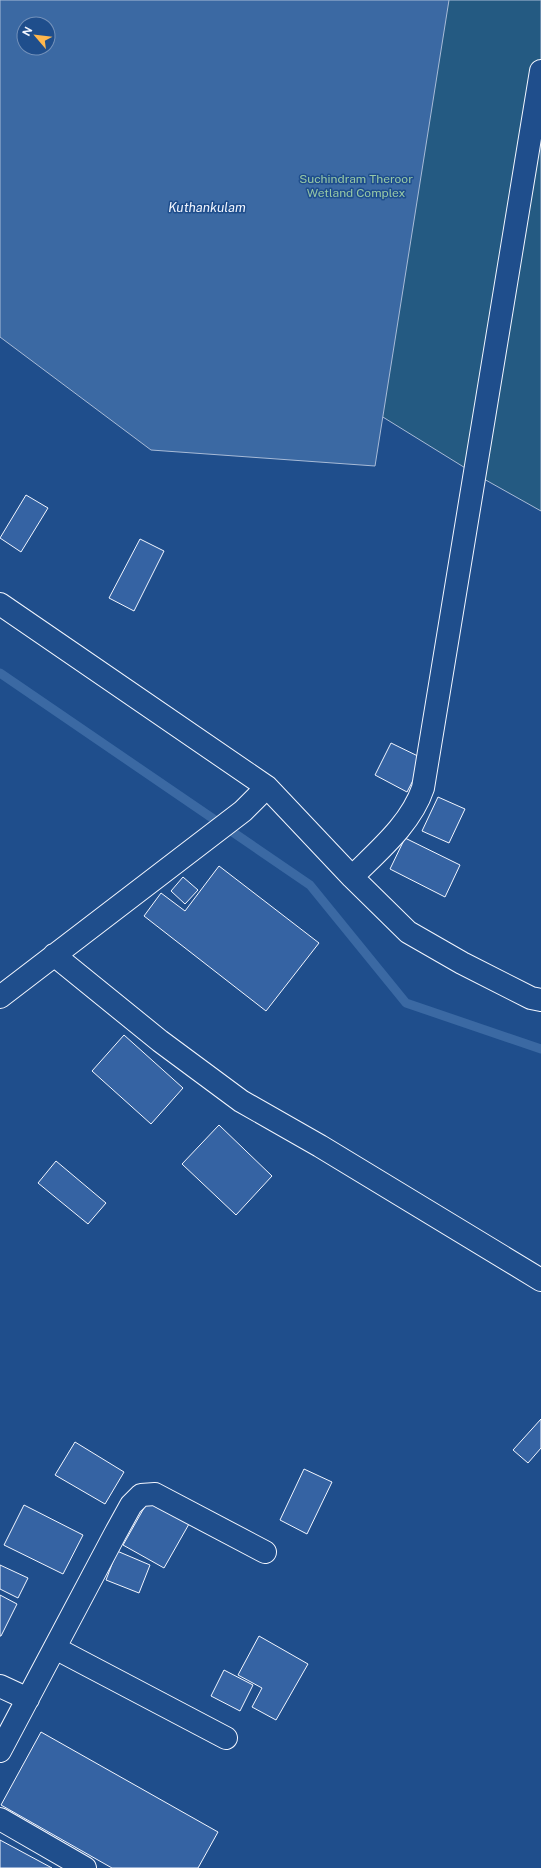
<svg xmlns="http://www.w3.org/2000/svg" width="541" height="1868" font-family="'Public Sans',sans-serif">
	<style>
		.green { fill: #245a82; stroke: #a8bbd7; fill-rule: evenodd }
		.water { fill: #3b69a3; stroke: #a8bbd7; fill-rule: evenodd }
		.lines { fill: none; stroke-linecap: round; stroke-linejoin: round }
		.stream { stroke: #3b69a3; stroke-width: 9 }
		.building { fill: #3563a3; stroke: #f2f6ff }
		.minor-casing { stroke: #f2f6ff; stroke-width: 24 }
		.minor { stroke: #1f4e8c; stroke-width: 22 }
		.labels { text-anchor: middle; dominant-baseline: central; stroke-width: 3; stroke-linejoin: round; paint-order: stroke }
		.park-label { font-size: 12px; fill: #97c8a6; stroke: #1f4e8c }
		.water-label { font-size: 13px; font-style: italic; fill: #f2f6ff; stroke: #1f4e8c }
	</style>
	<rect width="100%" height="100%" fill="#1f4e8c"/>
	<path class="green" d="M0 0H541V511L475 474 289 359 0 268 43 92ZM24 24H48V48H24Z"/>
	<path class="water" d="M0 0H449L375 466 151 450 0 337ZM24 24H48V48H24Z"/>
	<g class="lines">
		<path class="stream" d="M0 673 310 885 406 1003 541 1049"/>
	</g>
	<path class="building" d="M26 495 48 508 21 552 0 538Z
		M140 539 164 551 134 611 109 598Z
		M391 743 424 759 407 792 375 775Z
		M438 797 465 809 449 843 422 831Z
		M405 838 460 865 445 897 390 869Z
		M219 866 319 943 266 1011 144 916 161 893 185 911Z
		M183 877 198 890 185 904 171 891Z
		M124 1035 183 1088 151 1124 92 1071Z
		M219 1125 272 1176 236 1215 182 1164Z
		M56 1161 106 1203 88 1224 38 1183Z
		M541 1419V1448L528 1463 513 1450Z
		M75 1442 124 1472 105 1504 55 1475Z
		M304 1469 332 1482 307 1534 280 1520Z
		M148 1501 189 1524 164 1568 123 1545Z
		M24 1505 83 1535 63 1574 4 1545Z
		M117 1551 150 1565 139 1593 106 1580Z
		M0 1565 28 1578 18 1598 0 1589Z
		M0 1595 17 1604 1 1636H0Z
		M259 1636 308 1664 276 1720 252 1707 262 1688 238 1675Z
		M224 1670 253 1685 240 1711 211 1696Z
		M41 1732 218 1832 198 1868H112L1 1805Z
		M0 1840 52 1868H0Z"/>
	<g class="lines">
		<g class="minor-casing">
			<path id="minor" d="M0 604 267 787 352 877 408 932 462 963 531 998 541 1000
				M352 877C378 851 411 824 423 788L541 71
				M54 955 160 1041 241 1101 320 1146 541 1280
				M0 997 243 811 267 787
				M55 1648 226 1738
				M0 1686 28 1699
				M0 1751 115 1534 131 1505 141 1495 155 1494 265 1552
				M0 1819 85 1868"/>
		</g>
		<use href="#minor" class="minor"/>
	</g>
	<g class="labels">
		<g class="park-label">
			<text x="356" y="179">Suchindram Theroor<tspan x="356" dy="14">Wetland Complex</tspan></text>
		</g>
		<g class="water-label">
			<text x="207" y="207">Kuthankulam</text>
		</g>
	</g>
	<g transform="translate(36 36) rotate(298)"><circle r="19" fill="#1f4e8c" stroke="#7391ba"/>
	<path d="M0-3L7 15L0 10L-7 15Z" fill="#ffb74d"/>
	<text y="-6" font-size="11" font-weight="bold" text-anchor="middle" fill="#f2f6ff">N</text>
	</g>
</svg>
